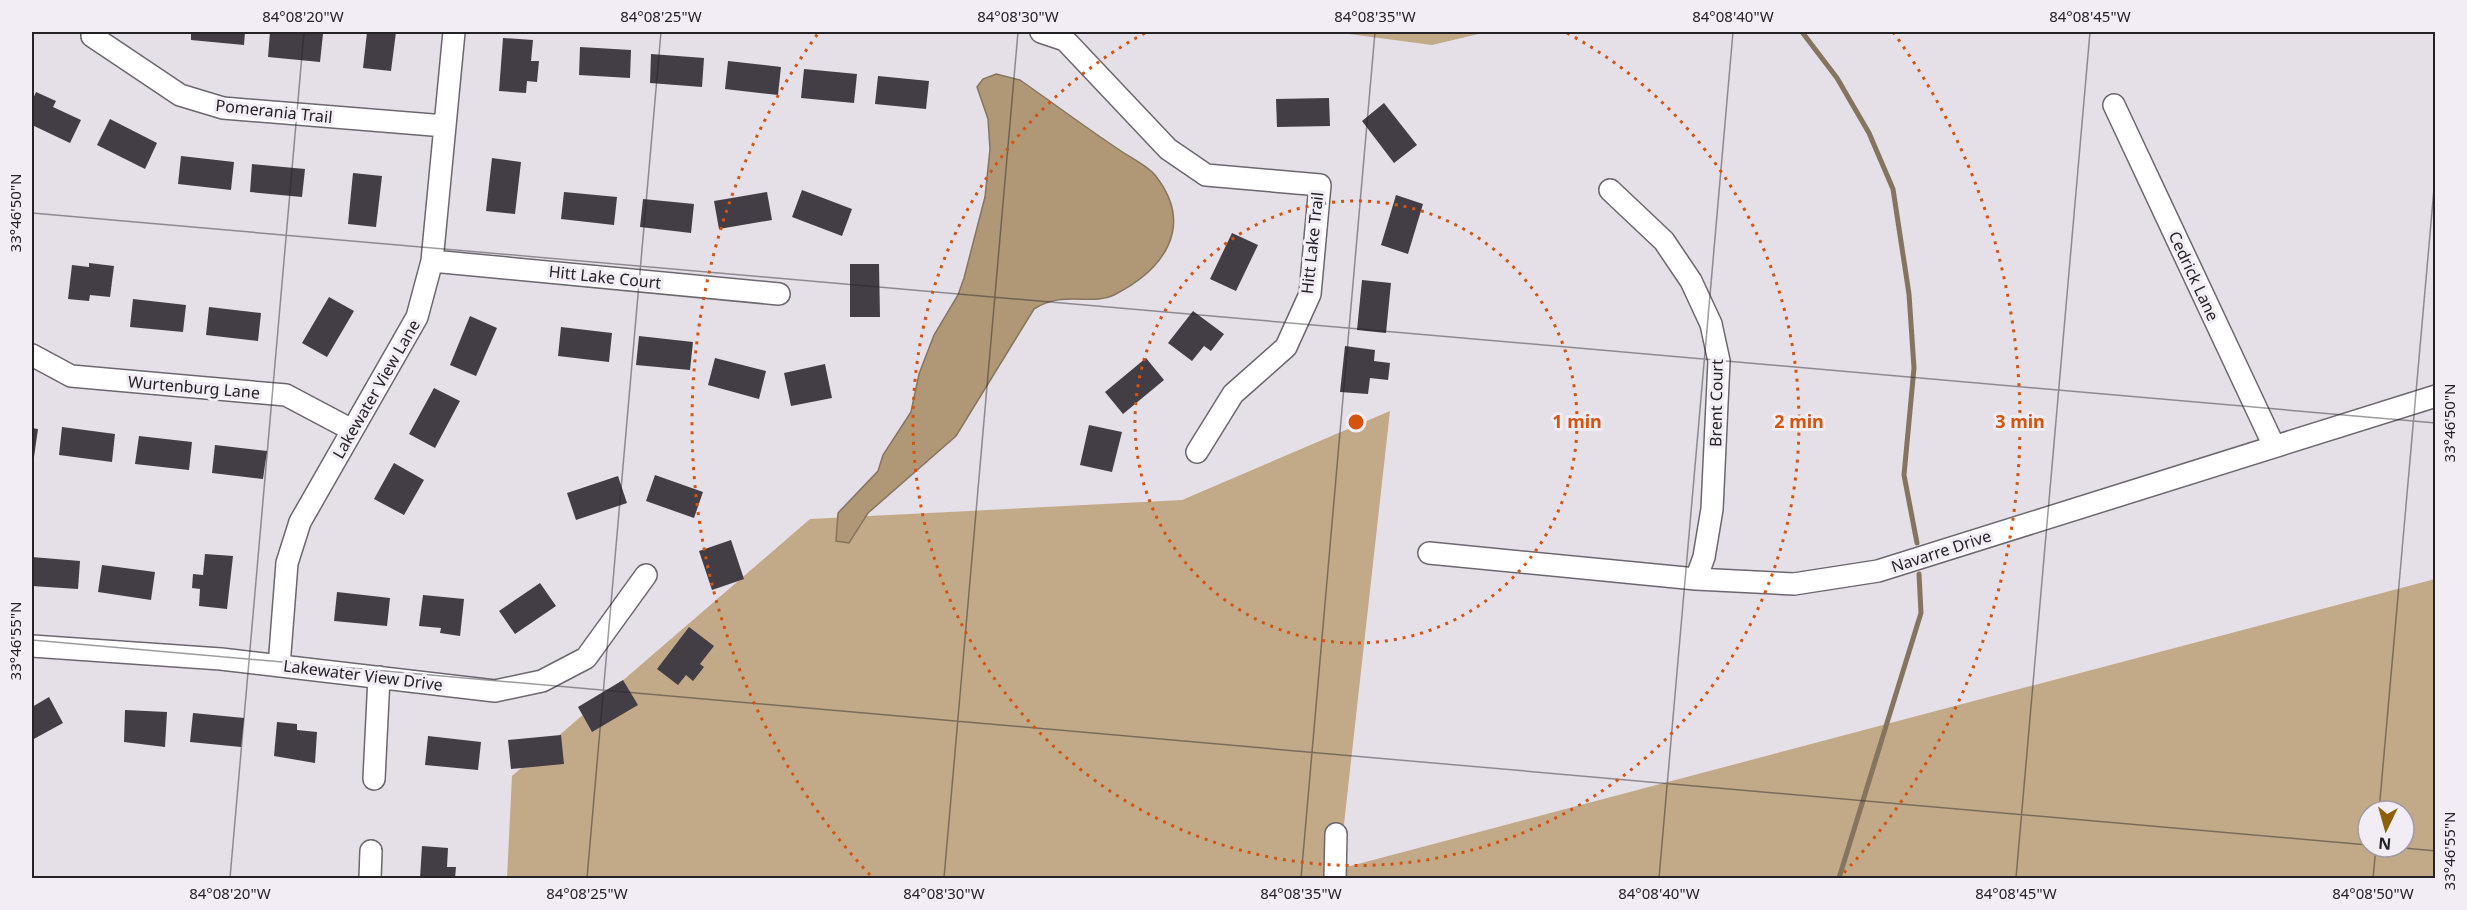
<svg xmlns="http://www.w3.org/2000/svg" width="2467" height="910" font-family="'Noto Sans',sans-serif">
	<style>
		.forest { fill: #c2aa88; fill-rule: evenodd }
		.water { fill: #b09877; stroke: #86755e; stroke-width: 1.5 }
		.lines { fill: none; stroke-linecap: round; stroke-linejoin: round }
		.stream { stroke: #86755e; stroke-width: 5 }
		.building { fill: #433e45 }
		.minor-casing { stroke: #6c676e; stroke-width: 24 }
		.minor { stroke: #fff; stroke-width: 21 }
		.ticks { fill: none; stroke: #242225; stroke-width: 1.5; stroke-opacity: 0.45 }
		.ring { fill: none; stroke: #d4540e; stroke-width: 3; stroke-dasharray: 3 6 }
		.labels { text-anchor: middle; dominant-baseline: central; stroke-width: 6; stroke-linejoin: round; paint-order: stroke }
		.street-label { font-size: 16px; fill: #242225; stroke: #f2ecf5 }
		.centre { fill: #d4540e; stroke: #f2ecf5; stroke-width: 3 }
		.ring-label { font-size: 18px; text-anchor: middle; font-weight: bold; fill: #d4540e; stroke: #f2ecf5; stroke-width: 6; stroke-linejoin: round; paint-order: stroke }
		.neatline { fill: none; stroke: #242225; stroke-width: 2 }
		.ticks-label { font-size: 15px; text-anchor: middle; fill: #242225 }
	</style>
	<rect width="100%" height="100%" fill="#e5dfe8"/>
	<path class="forest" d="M1334 32H1487L1432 45Z
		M1390 411 1339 869 2435 579V878H507L512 776 810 519 1182 500ZM2368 811H2404V847H2368Z"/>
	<path class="water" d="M996 74 1020 80C1053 103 1085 127 1118 149 1129 157 1147 165 1155 175 1196 227 1163 270 1114 295 1092 306 1063 290 1034 309L956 436 868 513 849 543 836 541 838 513 878 471 883 455 911 412 919 374 934 335 958 295 964 278 985 197 990 149 988 119 977 87 983 79Z"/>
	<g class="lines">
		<path class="stream" d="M1802 32 1837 78 1869 133 1893 189 1909 294 1914 368 1904 475 1917 543
			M1839 878 1921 613 1919 574"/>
	</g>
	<path class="building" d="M191 32H245L244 45 191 40Z
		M270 32 323 34 320 62 268 57Z
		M367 32H396L391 71 363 68Z
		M503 38 533 40 531 61H539L537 82 527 81 526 93 499 91Z
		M580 47 631 50 630 78 579 75Z
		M651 54 704 58 702 87 650 83Z
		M728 61 781 67 778 95 725 89Z
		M804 69 857 74 854 103 801 98Z
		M878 76 929 81 926 109 875 104Z
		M36 92 56 101 53 107 81 120 70 143 32 125V101Z
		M1329 98 1330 126 1277 127 1276 99Z
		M1384 103 1417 145 1394 163 1362 121Z
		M110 119 157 143 145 169 97 145Z
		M181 156 234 162 231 190 178 184Z
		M492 158 521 162 515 214 486 211Z
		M252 164 305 169 302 197 250 192Z
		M353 173 382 176 376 227 348 224Z
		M802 190 852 209 842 236 792 217Z
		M564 192 617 197 614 225 561 219Z
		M767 192 772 220 719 229 714 201Z
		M1396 195 1423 204 1408 254 1381 245Z
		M643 199 694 204 691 233 640 227Z
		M1232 233 1258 245 1236 291 1210 279Z
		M89 263 114 266 110 297 90 295 89 301 68 299 72 265 89 267Z
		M850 264H879L880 317H850Z
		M1362 280 1391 283 1386 333 1357 330Z
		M329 297 354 311 327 357 302 343Z
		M133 299 186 305 183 332 130 327Z
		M209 307 261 313 258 341 206 335Z
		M1193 311 1224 334 1211 351 1204 346 1192 361 1168 343Z
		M470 316 497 328 476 376 450 365Z
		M561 327 612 333 609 362 558 356Z
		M639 336 693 342 690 370 636 365Z
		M1345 346 1375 350 1374 361 1390 363 1388 380 1370 378 1368 394 1340 392Z
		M715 358 766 371 759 399 708 385Z
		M1146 358 1164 380 1123 414 1105 392Z
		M825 364 832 398 791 406 784 373Z
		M434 388 460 401 435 448 409 434Z
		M1089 425 1122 432 1112 472 1080 465Z
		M62 427 115 434 112 462 59 455Z
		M32 428 38 429 34 457H32Z
		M139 436 192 442 189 470 135 464Z
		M215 445 267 451 263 479 212 473Z
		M394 463 424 480 404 515 374 499Z
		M655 475 703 492 694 518 646 501Z
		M618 476 627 503 576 520 567 493Z
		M731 540 744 579 712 590 699 551Z
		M205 554 233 556 227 609 199 606 200 589 192 588 193 574 203 575Z
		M32 557 80 561 78 589 32 586Z
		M102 565 155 572 151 600 98 592Z
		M540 583 556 606 515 634 499 611Z
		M337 592 390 598 387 626 334 621Z
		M423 595 464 599 460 636 440 633 441 628 419 626Z
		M689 627 714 646 700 664 704 667 693 681 686 675 678 685 657 669Z
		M623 680 638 705 592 732 578 707Z
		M49 697 63 723 32 740V707Z
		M125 710 167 712 165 747 124 742Z
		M193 713 244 718 241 747 190 742Z
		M277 722 297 724V730L317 732 315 763 274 756Z
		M561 735 564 764 511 769 508 740Z
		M428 736 481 742 478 770 425 765Z
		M422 846 448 848 447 867H456L455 878H420Z"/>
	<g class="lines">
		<g class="minor-casing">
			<path id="minor" d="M96 32 92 36 180 95 223 108 445 126
				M1041 32 1065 40 1168 149 1206 175 1320 185 1310 294 1286 347 1233 394 1197 452
				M2114 105 2274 446
				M1610 190 1664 241 1691 281 1711 324 1719 361 1712 509 1704 557 1696 579
				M432 261 779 294
				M32 355 71 376 286 395 352 430
				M1429 553 1696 579 1794 584 1878 571 2436 396
				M32 646 221 659 495 691 542 681 586 658 646 575
				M279 666 287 563 300 522 417 317 432 261 454 32
				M374 779 379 677
				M370 878 371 851
				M1335 878 1336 834"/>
		</g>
		<use href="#minor" class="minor"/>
	</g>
	<path class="ticks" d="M32 213 2436 423M32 640 2368 845M2379 811 2436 166M2393 847 2436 851M230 878 304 32M587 878 661 32M944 878 1018 32M1301 878 1375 32M1659 878 1733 32M2016 878 2090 32M2373 878 2376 847"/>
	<g class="ring">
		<circle cx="1356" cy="422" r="221"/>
		<path d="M1567 33A443 443 0 1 1 1145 33"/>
		<path d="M870 875A664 664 0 0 1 819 32M1893 32A664 664 0 0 1 1842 875"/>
	</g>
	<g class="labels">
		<g class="street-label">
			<text transform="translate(274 111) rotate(6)">Pomerania Trail</text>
			<text transform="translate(1312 243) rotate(-84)">Hitt Lake Trail</text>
			<text transform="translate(2194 276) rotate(65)">Cedrick Lane</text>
			<text transform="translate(605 277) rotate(6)">Hitt Lake Court</text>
			<text transform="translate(194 387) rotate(5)">Wurtenburg Lane</text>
			<text transform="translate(376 389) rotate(-60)">Lakewater View Lane</text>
			<text transform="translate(1716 403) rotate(-89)">Brent Court</text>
			<text transform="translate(1941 551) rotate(-18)">Navarre Drive</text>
			<text transform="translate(363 675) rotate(7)">Lakewater View Drive</text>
		</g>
	</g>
	<circle cx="1356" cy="422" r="9" class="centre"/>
	<g class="ring-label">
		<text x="1577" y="428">1 min</text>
		<text x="1799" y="428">2 min</text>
		<text x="2020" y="428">3 min</text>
	</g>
	<rect width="2467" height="910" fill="none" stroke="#f2ecf5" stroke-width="66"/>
	<g transform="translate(2386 829) rotate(185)"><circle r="28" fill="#f2ecf5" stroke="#a09ba2" stroke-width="1.5"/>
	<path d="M0-4.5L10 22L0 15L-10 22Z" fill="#8e6108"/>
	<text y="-9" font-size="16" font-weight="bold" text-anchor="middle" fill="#242225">N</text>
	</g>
	<rect x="33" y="33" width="2401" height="844" class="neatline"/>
	<g class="ticks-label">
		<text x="303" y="22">84°08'20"W</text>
		<text x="661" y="22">84°08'25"W</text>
		<text x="1018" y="22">84°08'30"W</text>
		<text x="1375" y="22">84°08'35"W</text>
		<text x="1733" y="22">84°08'40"W</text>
		<text x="2090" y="22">84°08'45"W</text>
		<text transform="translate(16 213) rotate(-90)" y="5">33°46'50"N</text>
		<text transform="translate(2450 423) rotate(-90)" y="5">33°46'50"N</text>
		<text transform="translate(16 641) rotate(-90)" y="5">33°46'55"N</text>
		<text transform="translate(2450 851) rotate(-90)" y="5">33°46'55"N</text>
		<text x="230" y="899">84°08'20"W</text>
		<text x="587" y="899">84°08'25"W</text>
		<text x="944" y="899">84°08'30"W</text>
		<text x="1301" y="899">84°08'35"W</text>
		<text x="1659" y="899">84°08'40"W</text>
		<text x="2016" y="899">84°08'45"W</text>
		<text x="2373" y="899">84°08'50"W</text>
	</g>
</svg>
